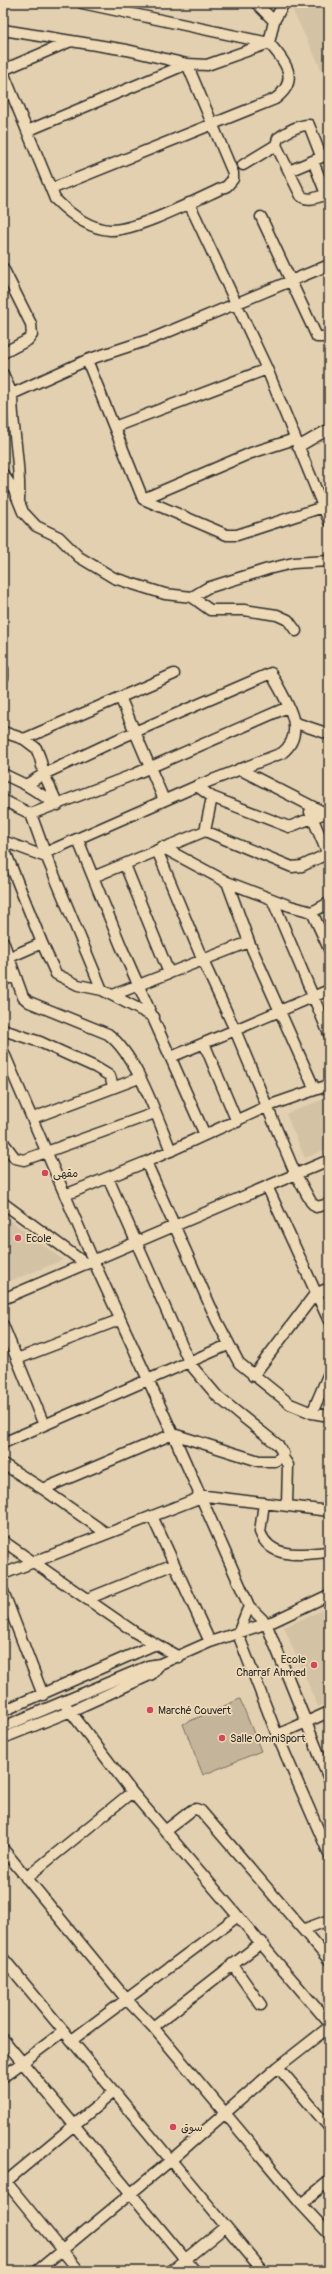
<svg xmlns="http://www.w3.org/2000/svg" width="332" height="2274" font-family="Pangolin,'Playpen Sans Arabic',sans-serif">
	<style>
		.built { fill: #d4c2a5 }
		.green { fill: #c4b499; stroke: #787062 }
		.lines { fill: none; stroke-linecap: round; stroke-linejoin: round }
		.minor-casing { stroke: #2b2b2b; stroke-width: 13 }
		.minor { stroke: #efdab8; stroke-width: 10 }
		.poi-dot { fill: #d1495b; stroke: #efdab8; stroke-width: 1.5 }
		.labels { text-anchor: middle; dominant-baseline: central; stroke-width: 3.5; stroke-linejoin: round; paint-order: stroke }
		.poi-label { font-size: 11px; fill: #2b2b2b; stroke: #efdab8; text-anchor: start }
	</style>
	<rect width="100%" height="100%" fill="#e3d0b0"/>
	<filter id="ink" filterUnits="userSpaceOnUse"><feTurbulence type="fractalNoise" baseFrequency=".025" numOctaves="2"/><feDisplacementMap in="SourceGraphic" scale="8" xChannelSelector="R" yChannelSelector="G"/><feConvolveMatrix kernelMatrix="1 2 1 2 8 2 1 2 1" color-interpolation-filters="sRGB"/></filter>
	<g filter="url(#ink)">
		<path class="built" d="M291 3H329V85L290 5Z
			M329 1097V1148L305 1158 286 1114Z
			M3 1215 63 1260 3 1284Z
			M329 1607V1702L318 1707 284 1627Z"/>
		<path class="green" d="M240 1699 261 1751 203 1775 183 1724Z"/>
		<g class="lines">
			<g class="minor-casing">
				<path id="minor" d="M256 3 274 21
					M3 30 127 50 187 64 207 65 269 43 274 21 284 3
					M3 70 71 41
					M3 72 55 199C69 213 89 229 110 230 137 231 200 198 227 186L233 179V173L187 64
					M27 131 187 64
					M276 145 278 138C287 132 297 125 309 125L321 156
					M313 161 326 194 329 193
					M243 165 276 145 301 196C309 202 318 197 326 194
					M289 171 329 154
					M51 189 275 99C301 80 285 61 269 43L82 3
					M189 203 267 369 329 521
					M261 217 317 337H329
					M3 268 31 324 32 335 28 340 3 353
					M3 374 12 394
					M114 427 267 369
					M298 447 329 429
					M3 474 14 490 23 512 36 526 59 537 79 557 114 578 165 594 192 597 207 588 268 569 293 563 329 561
					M143 499 251 453 295 439
					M19 500C21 465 12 429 12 394L87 360
					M323 507 237 535H227L143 499 87 360 151 339 329 265
					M192 597 210 610H244L277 615 288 620 296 631
					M3 669V678
					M120 697 164 800
					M296 723 329 734
					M3 732 24 739 36 748 40 758 44 774 58 805
					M24 739 174 674
					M239 769 329 815
					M3 774 26 785 58 805
					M26 785 44 774 123 737 271 673C283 697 310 731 282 753L197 786 45 853
					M197 786 212 797 289 827 325 813
					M3 800 31 814 135 774 288 707
					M310 812 329 857
					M31 814 45 853 102 990
					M205 831 292 867 302 866 329 853
					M78 840 121 946 205 1135
					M3 841 46 857
					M3 846 42 943 56 974 78 985 102 990 154 1017
					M157 850 203 961 235 1030 329 990
					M161 852 162 847 227 882
					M125 865 169 973
					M93 877 205 831 212 797
					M272 899 329 1034
					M312 912 329 949
					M3 941 23 997 29 1002 108 1034C137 1056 157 1117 171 1151
					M249 942 315 1090
					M10 957 42 943
					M3 980 15 976
					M113 995 249 942 227 882 290 906 312 912 329 903
					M3 1030 40 1042 95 1067 110 1076 113 1086
					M204 1043 237 1122
					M3 1051 93 1260 173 1434 249 1606 266 1623 329 1779
					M171 1057 235 1030 295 1173 311 1202 316 1207 329 1204
					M33 1118 139 1078
					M3 1142 15 1158 24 1160 155 1113
					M146 1162 217 1321 239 1363 290 1404 312 1413 329 1416
					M267 1186 329 1321
					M65 1195 146 1162 268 1106 329 1085
					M3 1203 86 1264
					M3 1299 329 1160
					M3 1325 44 1425
					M17 1359 119 1320
					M253 1376 315 1294 329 1288
					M312 1413 329 1373
					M3 1443 228 1345
					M282 1456 288 1465 287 1505
					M3 1464 43 1489 106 1533
					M43 1489 173 1434 259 1461H275L280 1458 283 1453 278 1445 218 1397 190 1364 108 1178
					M198 1495 329 1511
					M264 1503 260 1532C271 1561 304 1554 328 1552
					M152 1516 210 1642
					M3 1541 136 1633 179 1657
					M3 1574 199 1498
					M3 1591 43 1695
					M87 1599 174 1564
					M249 1606 238 1634 277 1735 329 1854
					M64 1703 132 1792 329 2023
					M3 1711 156 1644
					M3 1727 148 1666 160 1664 210 1642 274 1621 329 1595
					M277 1735 329 1712
					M3 1738 71 1711 152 1674 160 1664
					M165 1831 192 1810 196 1809 201 1811 329 1960
					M3 1849 127 2000 153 2027 301 2204
					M26 1878 132 1792
					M305 1929 329 1920
					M3 1958 263 2271
					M232 1964 261 2005
					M153 2027 262 1942
					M3 2039 195 2271
					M72 2040 238 1916
					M278 2067 329 2127
					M3 2077 64 2031
					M3 2178 79 2271
					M329 2181 301 2204 329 2234
					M3 2184 114 2092
					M37 2271 170 2161 278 2067 329 2027
					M171 2271 225 2227"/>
			</g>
			<use href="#minor" class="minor"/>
		</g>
	</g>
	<g class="poi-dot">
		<circle cx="45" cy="1173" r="4"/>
		<circle cx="18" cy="1238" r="4"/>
		<circle cx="314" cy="1665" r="4"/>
		<circle cx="150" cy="1710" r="4"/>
		<circle cx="222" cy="1738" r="4"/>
		<circle cx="173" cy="2127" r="4"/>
	</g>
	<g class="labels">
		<g class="poi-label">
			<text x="53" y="1173">مقهى</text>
			<text x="26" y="1238">Ecole</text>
			<text x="306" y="1659" text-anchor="end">Ecole<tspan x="306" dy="13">Charraf Ahmed</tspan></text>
			<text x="158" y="1710">Marché Couvert</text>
			<text x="230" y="1738">Salle OmniSport</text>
			<text x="181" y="2127">سوق</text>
		</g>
	</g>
	<rect width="332" height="2274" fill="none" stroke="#efdab8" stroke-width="16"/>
	<rect x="8" y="8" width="316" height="2258" fill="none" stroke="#2b2b2b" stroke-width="1.5" filter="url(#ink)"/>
</svg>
